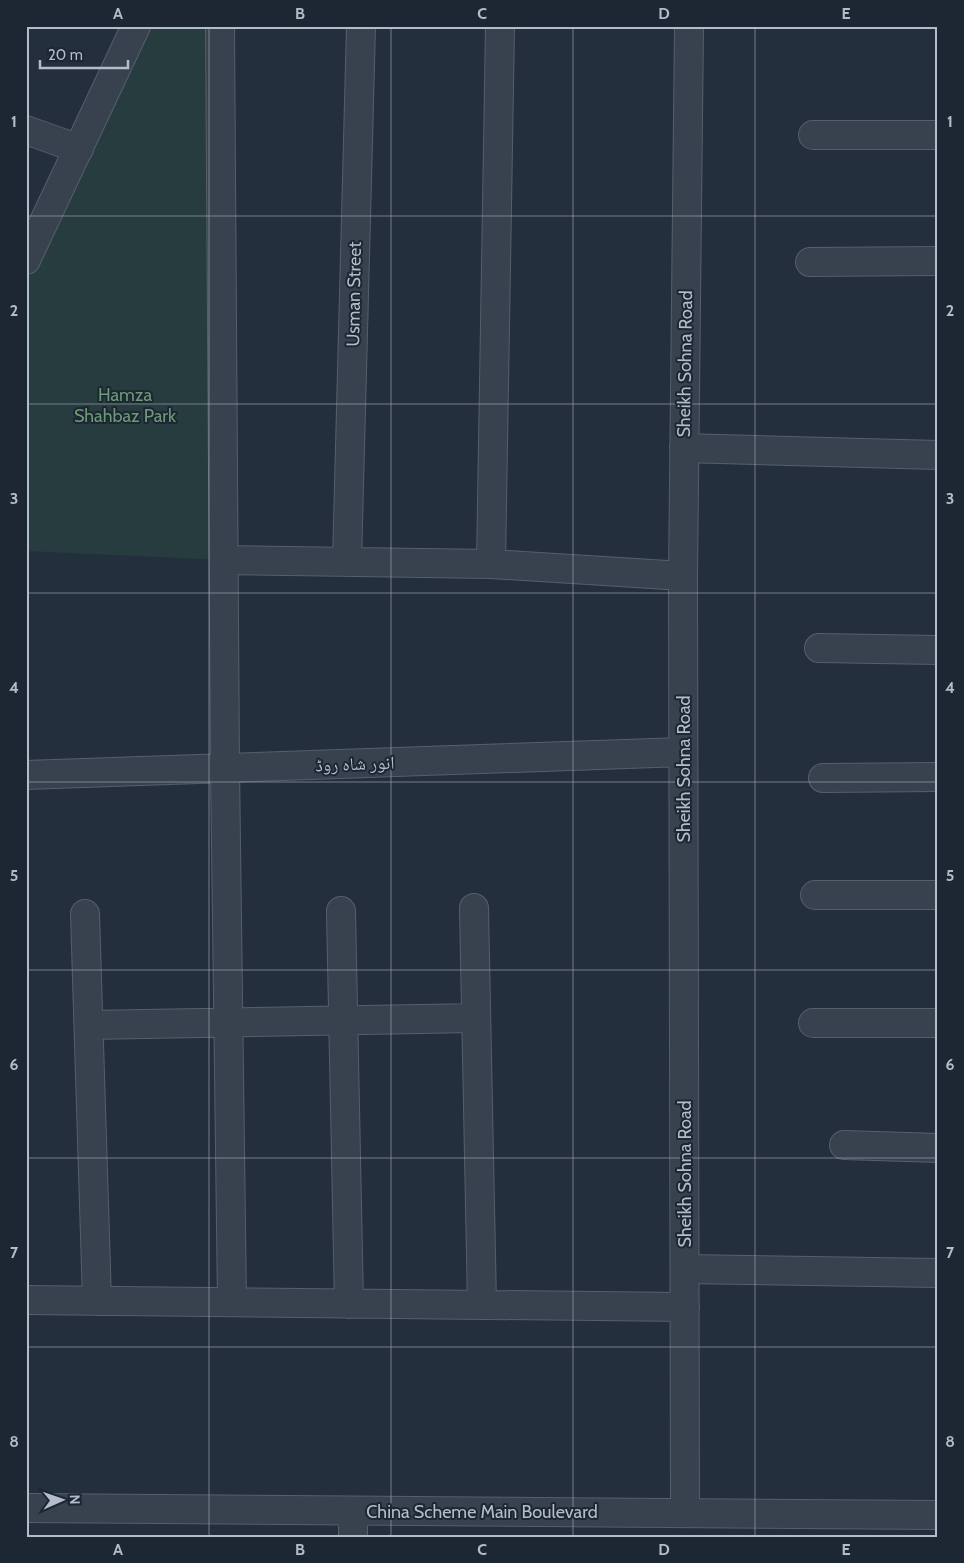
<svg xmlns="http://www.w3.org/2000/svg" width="964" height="1563" font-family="Cabin,'Noto Naskh Arabic',sans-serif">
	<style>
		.green { fill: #263c3f }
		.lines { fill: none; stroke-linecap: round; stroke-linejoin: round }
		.minor-casing { stroke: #565f6c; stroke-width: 30 }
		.minor { stroke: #38414e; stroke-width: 28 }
		.grid { fill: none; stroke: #b4bcc9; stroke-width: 1; stroke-opacity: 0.55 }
		.labels { text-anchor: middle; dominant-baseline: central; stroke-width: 4; stroke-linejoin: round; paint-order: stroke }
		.street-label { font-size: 18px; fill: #b4bcc9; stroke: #1d2633 }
		.park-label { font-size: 18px; fill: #6b9a76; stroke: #1d2633 }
		.neatline { fill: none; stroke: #b4bcc9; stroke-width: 2 }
		.grid-label { font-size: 16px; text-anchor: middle; font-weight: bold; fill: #b4bcc9 }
	</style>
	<rect width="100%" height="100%" fill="#242f3e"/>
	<path class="green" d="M136 26H220L224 560 26 551V260Z"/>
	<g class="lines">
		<g class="minor-casing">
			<path id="minor" d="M220 26 225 768 232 1302
				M26 130 79 149
				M813 135H938
				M26 260 136 26
				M810 262 938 261
				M684 448 938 455
				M224 560 491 564 683 576
				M347 562 361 26
				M491 564 500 26
				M819 648 938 650
				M26 775 683 752
				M823 778 938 777
				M815 895H938
				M474 908 482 1305
				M341 911 349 1304
				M85 914 97 1301
				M813 1023H938
				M89 1025 475 1018
				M844 1145 938 1148
				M685 1269 938 1273
				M26 1300 685 1307
				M26 1508 938 1515
				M353 1511V1537
				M685 1513 683 576 689 26"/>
		</g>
		<use href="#minor" class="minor"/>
	</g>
	<path class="grid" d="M209 26V1537M391 26V1537M573 26V1537M755 26V1537M26 216H938M26 404H938M26 593H938M26 782H938M26 970H938M26 1158H938M26 1347H938"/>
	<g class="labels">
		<g class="street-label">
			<text transform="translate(354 294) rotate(-89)">Usman Street</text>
			<text transform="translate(685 364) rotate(-89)">Sheikh Sohna Road</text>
			<text transform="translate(355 764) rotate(-2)">انور شاہ روڈ</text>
			<text transform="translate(684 769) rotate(-90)">Sheikh Sohna Road</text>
			<text transform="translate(685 1174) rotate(-90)">Sheikh Sohna Road</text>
			<text x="482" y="1512">China Scheme Main Boulevard</text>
		</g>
		<g class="park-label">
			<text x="125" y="395">Hamza<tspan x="125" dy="21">Shahbaz Park</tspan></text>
		</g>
	</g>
	<rect width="964" height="1563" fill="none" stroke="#1d2633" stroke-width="55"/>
	<g transform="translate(62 1500) rotate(88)" stroke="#1d2633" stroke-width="4" paint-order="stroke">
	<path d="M0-4L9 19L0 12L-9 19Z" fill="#b4bcc9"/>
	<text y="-8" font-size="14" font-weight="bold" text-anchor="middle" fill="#b4bcc9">N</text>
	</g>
	<path d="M40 60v8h88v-8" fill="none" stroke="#b4bcc9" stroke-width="2.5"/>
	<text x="48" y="60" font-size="15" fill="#b4bcc9" stroke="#1d2633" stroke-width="4" paint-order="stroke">20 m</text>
	<rect x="28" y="28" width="908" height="1508" class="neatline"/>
	<g class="grid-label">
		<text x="118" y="19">A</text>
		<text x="300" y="19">B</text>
		<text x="482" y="19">C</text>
		<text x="664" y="19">D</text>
		<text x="846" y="19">E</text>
		<text x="14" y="127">1</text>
		<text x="950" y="127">1</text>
		<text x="14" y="316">2</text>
		<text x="950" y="316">2</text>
		<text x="14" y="504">3</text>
		<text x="950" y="504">3</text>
		<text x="14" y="693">4</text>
		<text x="950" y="693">4</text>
		<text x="14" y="881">5</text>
		<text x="950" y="881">5</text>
		<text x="14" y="1070">6</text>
		<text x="950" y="1070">6</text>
		<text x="14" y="1258">7</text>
		<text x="950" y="1258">7</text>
		<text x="14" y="1447">8</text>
		<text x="950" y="1447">8</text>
		<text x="118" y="1555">A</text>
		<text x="300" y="1555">B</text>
		<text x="482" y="1555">C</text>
		<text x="664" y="1555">D</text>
		<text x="846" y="1555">E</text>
	</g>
</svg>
